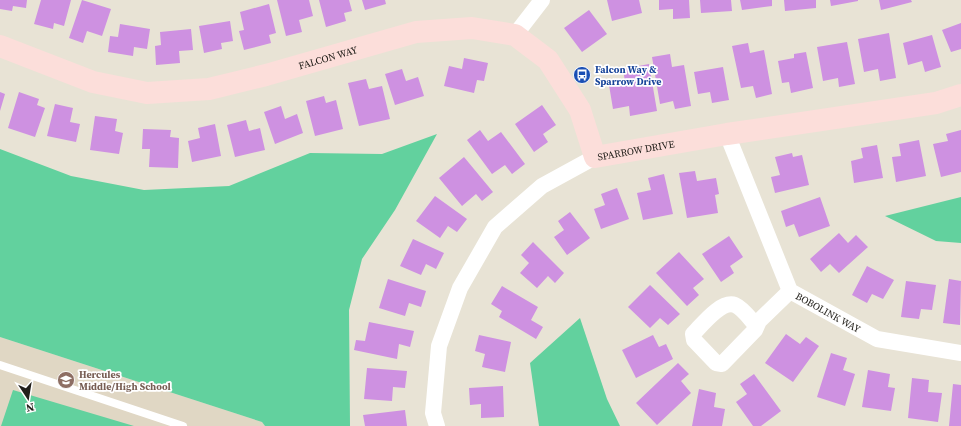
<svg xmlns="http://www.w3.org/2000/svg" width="961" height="426" font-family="'Source Serif 4',serif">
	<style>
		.built { fill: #e0d7c4 }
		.green { fill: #62d19e }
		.building { fill: #ce91e1 }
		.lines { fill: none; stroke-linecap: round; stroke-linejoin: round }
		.lane { stroke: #fff; stroke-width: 8 }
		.street { stroke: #fff; stroke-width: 16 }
		.secondary { stroke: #fcdeda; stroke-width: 22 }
		.labels { text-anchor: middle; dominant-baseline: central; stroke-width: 3.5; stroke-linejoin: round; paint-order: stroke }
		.street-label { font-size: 10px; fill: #23201b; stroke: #fff }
		.transit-label { font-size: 10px; font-weight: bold; fill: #164399; stroke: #fff; text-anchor: start }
		.education-label { font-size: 10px; font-weight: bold; fill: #785e54; stroke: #fff; text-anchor: start }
	</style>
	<rect width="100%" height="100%" fill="#e8e3d5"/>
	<path class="built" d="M0 337 262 422 265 426H0Z"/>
	<path class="green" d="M437 134 395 210 362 259 349 310 350 426H265L262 422 0 337V149L71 176 144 190 229 186 310 153 382 154Z
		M961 197V243L936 241 885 216Z
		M580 318 607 399 620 426H539L530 363Z
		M13 390 134 426H1Z"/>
	<path class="building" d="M0 0H27L26 8 13 6 12 11 0 9Z
		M41 0H71L64 26 54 23 53 29 34 24Z
		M82 0 111 9 102 36 87 31 83 43 69 38Z
		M277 0H309L313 16 299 20 302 32 286 36Z
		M319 0H349L352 11 344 13 346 21 326 27Z
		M362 0H385L386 4 365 10Z
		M607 0H639L642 13 612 21Z
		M659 0H689L690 18 673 19V9L659 10Z
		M700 0H731L732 11 701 13Z
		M740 0H772V6L742 10Z
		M784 0H816V8L785 11Z
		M830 0H858V1L831 6Z
		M879 0H911L912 2 881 10Z
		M269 4 276 33 269 35 271 43 244 50 239 31 244 30 240 12Z
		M589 10 607 34 582 52 564 28Z
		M230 21 233 41 221 43 222 49 204 53 199 26Z
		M961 23V49L951 52 942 30Z
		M120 24 150 29 147 49 134 47 133 56 108 52 110 36 118 37Z
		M191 29 193 50 179 51 180 63 156 65 155 46 161 45 160 32Z
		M889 33 896 78 880 81 878 69 864 72 858 39Z
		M932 35 941 67 925 72 922 61 908 65 903 43Z
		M847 42 855 84 839 87 838 78 823 81 817 47Z
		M748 43 750 53 764 50 772 94 756 98 753 86 741 88 732 46Z
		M806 52 813 88 791 93 789 82 782 83 778 61 794 58V54Z
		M670 54 672 67 684 65 691 106 675 109 673 101 660 104 652 57Z
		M464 58 488 63 484 81 477 80 474 93 444 86 449 66 462 69Z
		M649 64 657 111 630 116 629 106 613 109 609 85 625 82 623 69Z
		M723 67 729 100 712 103 710 92 698 94 694 72Z
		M402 69 406 81 418 77 424 96 395 105 385 74Z
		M366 79 369 89 382 86 390 119 359 126 348 83Z
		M0 92 5 94 0 111Z
		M19 92 39 99 37 105 45 108 35 137 8 128Z
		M324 96 326 103 336 100 343 129 315 136 306 101Z
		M55 104 73 108 70 122 80 124 76 142 47 136Z
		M542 105 556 125 543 134 548 142 534 152 515 124Z
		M281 106 285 119 297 114 303 133 275 144 264 112Z
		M95 116 117 119 115 131 123 133 119 154 90 150Z
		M246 120 249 131 260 128 265 150 235 157 227 125Z
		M215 124 221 156 192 162 188 141 200 138 198 128Z
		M143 129 171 130 170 137 179 138 178 168 149 167 150 149H142Z
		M480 130 488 141 501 132 525 164 512 174 505 165 492 174 467 140Z
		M961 130V172L941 177 933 144 948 141 946 134Z
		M919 140 926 176 896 182 892 157 901 156 899 144Z
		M877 145 883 178 854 183 851 161 863 158 861 148Z
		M792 153 793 157 802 155 809 185 775 193 771 177 780 175 775 157Z
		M464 157 493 192 482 201 476 194 462 206 439 178Z
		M695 171 697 181 716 178 719 194 715 195 718 213 687 218 679 173Z
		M664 174 673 214 643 220 637 193 651 190 648 178Z
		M617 188 629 219 601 229 594 209 605 205 601 194Z
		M435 196 467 219 457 232 448 226 440 238 416 221Z
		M820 197 830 226 799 237 794 224 786 227 781 211Z
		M570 212 590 238 567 255 554 237 564 230 558 221Z
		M839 233 848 243 856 235 868 247 839 273 830 264 821 272 810 259Z
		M729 236 743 257 730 266 734 273 721 282 702 254Z
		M413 239 444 253 436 269 426 264 421 275 400 266Z
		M533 242 564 273 555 283 548 276 537 288 520 273 529 263 521 255Z
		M679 252 704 279 693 288 699 295 687 306 656 273Z
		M867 266 894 280 883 299 872 294 867 303 852 295Z
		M388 279 426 291 421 307 409 303 405 316 379 308Z
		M949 279 961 281 960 325 943 323Z
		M906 281 936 285 932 310 921 309 919 319 901 317Z
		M650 285 680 314 668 325 660 318 650 328 628 307Z
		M502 286 538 307 531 320 543 327 536 339 499 317 502 311 491 304Z
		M369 322 414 331 410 347 399 344 397 359 354 350 356 340 365 341Z
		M786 334 800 344 806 337 819 346 793 382 765 363Z
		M479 335 511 342 505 372 482 367 485 354 475 351Z
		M653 335 659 347 666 344 673 359 636 378 622 350Z
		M831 353 847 358 843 370 855 374 845 406 817 397Z
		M678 363 689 374 681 381 691 393 657 425 636 403Z
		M367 368 407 371 405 388 393 387 392 401 364 399Z
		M868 370 890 374 888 387 895 388 891 411 862 407Z
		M754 374 781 411 761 426H753L736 402 747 394 740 384Z
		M912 378 929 380 928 392 942 393 938 422 908 418Z
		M953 384 961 385V426H949Z
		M503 386 504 417 481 418V404L470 405 469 388Z
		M699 389 716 393 714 407 725 409 722 426H692Z
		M405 410 407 426H365L363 415Z"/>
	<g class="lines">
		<path class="lane" d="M0 365 183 426"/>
		<g class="street">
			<path d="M515 35 542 0"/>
			<path id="s1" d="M727 134 790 291 877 339 961 353"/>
			<path d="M759 321 753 322C748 316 742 308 735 305 721 300 702 325 693 334L694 340 716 363 722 364 755 330 759 321 790 291"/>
			<path d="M437 426 433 413 439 346 460 288 495 227 542 186 595 157"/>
		</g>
		<path class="secondary" id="s2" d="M0 46 93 82 147 93 209 89 266 75 416 32 472 28 515 35 548 60 580 110 595 157 727 134 936 103 961 95"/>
	</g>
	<defs>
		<g id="bus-disc" transform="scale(0.9)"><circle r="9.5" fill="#1a4fb4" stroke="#fff"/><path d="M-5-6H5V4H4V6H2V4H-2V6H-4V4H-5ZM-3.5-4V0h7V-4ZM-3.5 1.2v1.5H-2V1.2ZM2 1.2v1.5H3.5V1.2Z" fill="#fff"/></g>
		<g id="school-disc" transform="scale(0.9)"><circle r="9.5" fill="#8d6e63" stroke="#fff"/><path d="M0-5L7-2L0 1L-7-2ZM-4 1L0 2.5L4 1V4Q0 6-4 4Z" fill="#fff"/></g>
	</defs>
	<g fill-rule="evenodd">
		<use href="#bus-disc" x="582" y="75"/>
		<use href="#school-disc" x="66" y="380"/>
	</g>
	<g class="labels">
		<g class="street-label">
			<text stroke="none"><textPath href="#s2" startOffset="340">FALCON WAY</textPath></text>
			<text stroke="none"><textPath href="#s2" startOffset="723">SPARROW DRIVE</textPath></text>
			<text stroke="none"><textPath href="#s1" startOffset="213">BOBOLINK WAY</textPath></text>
		</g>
		<g class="transit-label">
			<text x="595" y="69">Falcon Way &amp;<tspan x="595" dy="12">Sparrow Drive</tspan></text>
		</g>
		<g class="education-label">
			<text x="79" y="374">Hercules<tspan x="79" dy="12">Middle/High School</tspan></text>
		</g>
	</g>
	<g transform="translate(28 398) rotate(168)" stroke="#ffffff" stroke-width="3" paint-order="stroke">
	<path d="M0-3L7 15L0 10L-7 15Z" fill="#23201b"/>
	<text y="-6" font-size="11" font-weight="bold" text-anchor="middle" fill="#23201b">N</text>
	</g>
</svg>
